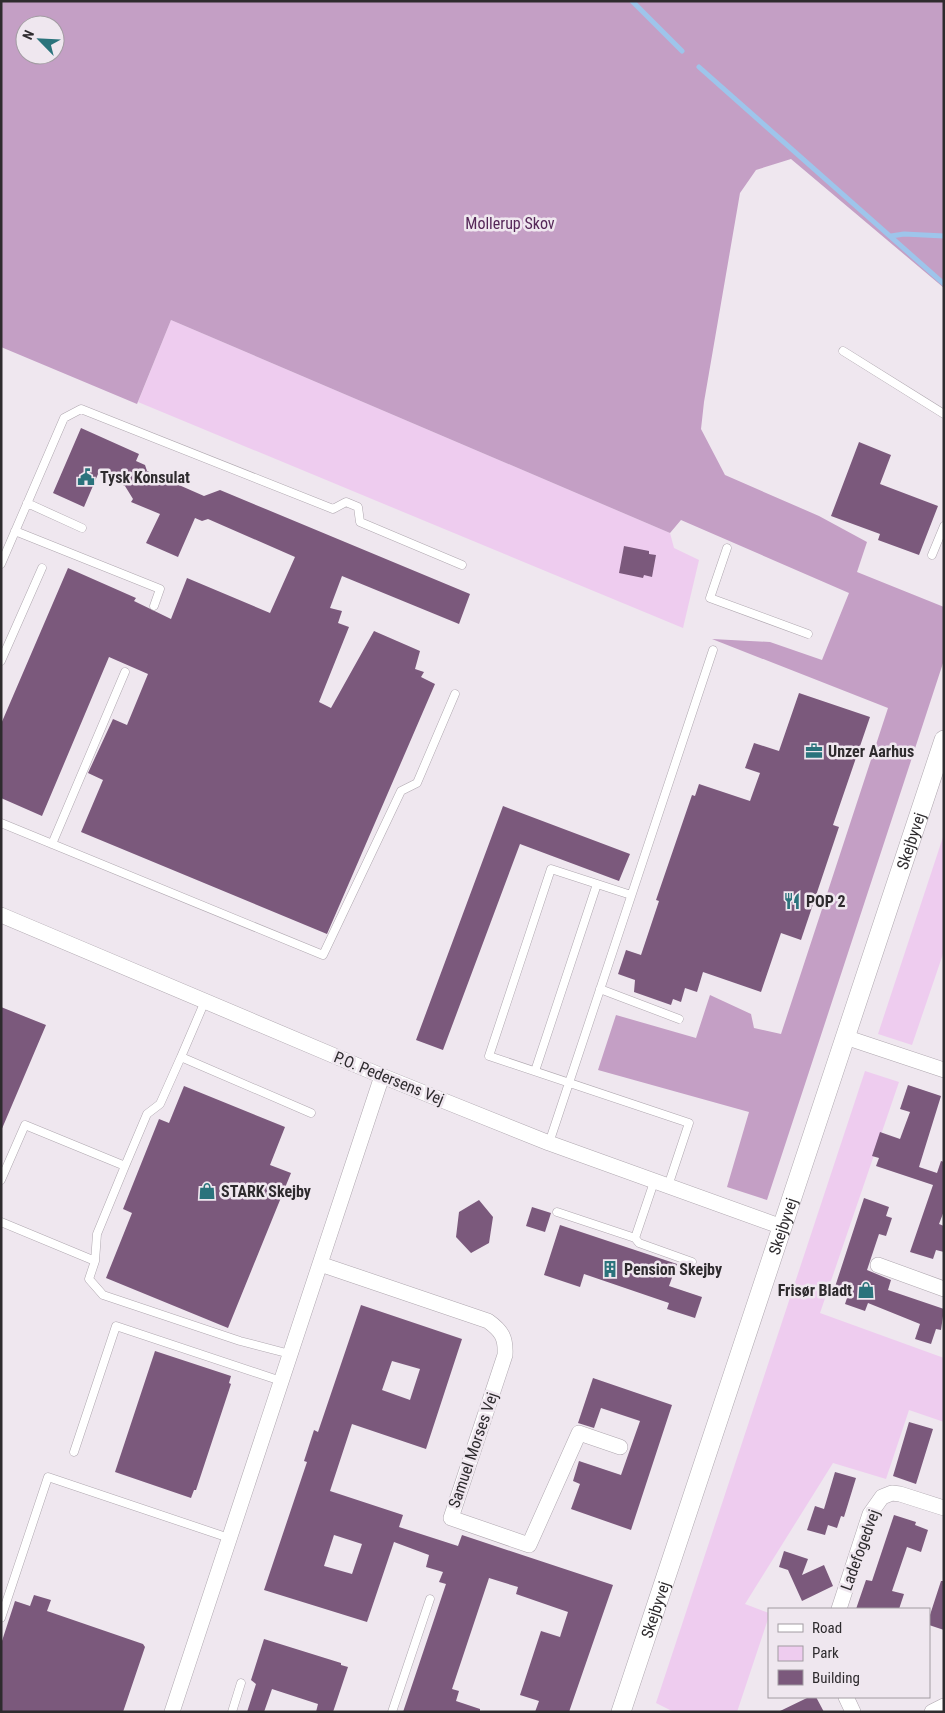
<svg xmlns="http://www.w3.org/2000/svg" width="945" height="1713" font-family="'Roboto Condensed',sans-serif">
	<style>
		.green { fill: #eeccef }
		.forest { fill: #c49fc5; fill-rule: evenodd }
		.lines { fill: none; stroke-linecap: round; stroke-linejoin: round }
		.stream { stroke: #9ec5eb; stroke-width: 5 }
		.building { fill: #7b597c; fill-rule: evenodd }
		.service-casing { stroke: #afa7af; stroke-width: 9 }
		.minor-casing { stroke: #afa7af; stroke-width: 16 }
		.tertiary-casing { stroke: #afa7af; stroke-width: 20 }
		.service { stroke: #fff; stroke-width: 8 }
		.minor { stroke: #fff; stroke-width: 15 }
		.tertiary { stroke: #fff; stroke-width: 19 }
		.labels { text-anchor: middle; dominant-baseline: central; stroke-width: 5; stroke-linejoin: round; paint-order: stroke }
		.park-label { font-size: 16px; fill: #552758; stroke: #efe7ef }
		.poi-label { font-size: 16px; font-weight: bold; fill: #2e2b2e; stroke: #efe7ef; text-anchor: start }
		.street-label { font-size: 16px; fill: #2e2b2e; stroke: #efe7ef }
	</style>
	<rect width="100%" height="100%" fill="#efe7ef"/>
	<path class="green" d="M171 320 670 533 674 548 699 560 683 628 138 402Z
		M944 834V951L912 1045 878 1034Z
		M865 1071 899 1082 820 1313 944 1358V1422L909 1410 886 1479 833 1463 745 1604 769 1613V1616L737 1712H674L656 1703Z"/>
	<path class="forest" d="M1 1H944V288L791 159 756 170 740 193 704 402 701 429 725 475 819 516 867 542 857 572 944 607V660L767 1200 727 1187 749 1112 598 1070 616 1015 696 1038 710 995 751 1014 754 1028 781 1034 888 708 712 639 770 642 822 660 849 593 681 520 670 533 171 320 137 404 1 347ZM25 25H55V55H25Z"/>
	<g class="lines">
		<path class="stream" d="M632 1 682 51
			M699 67 944 284
			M891 236 904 234 944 236"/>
	</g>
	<path class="building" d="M81 428 139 454 136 461 145 465 147 471 204 496 220 490 470 594 459 624 342 576 330 608 342 611 338 623 349 627 319 702 331 708 374 631 420 651 415 669 424 672 421 677 435 684 327 934 81 832 103 780 88 773 113 719 127 725 148 674 109 657 42 816 1 798V724L68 568 136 598 134 601 171 619 187 578 270 613 295 557 208 519 202 521 195 518 178 557 146 543 160 514 131 502 133 499 125 486 98 474 84 507 53 493Z
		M859 442 891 455 880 484 938 506 919 555 878 540 880 534 831 516Z
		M624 546 649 551V554L656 555 652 577 644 575 643 578 619 573Z
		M799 693 870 717 833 825 839 827 801 940 781 933 761 992 703 972 697 992 685 988 681 1002 673 999 671 1005 634 992 635 980 618 974 626 950 641 955 659 901 656 900 692 795 695 796 699 784 750 801 760 773 745 768 754 743 779 751Z
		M503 806 630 854 619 881 520 844 443 1050 416 1040Z
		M1 1007 46 1025 1 1131Z
		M908 1085 941 1096 919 1167 937 1173 941 1161 944 1162V1211L939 1224 944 1226V1252L936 1250 933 1259 910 1252 933 1185 876 1166 879 1158 872 1156 880 1132 900 1139 910 1112 900 1109Z
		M184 1086 285 1127 270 1165 291 1173 228 1328 106 1278 132 1213 123 1209 159 1119 169 1123Z
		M864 1198 889 1207 886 1216 892 1218 886 1236 879 1234 867 1270 891 1280 888 1290 944 1309 941 1330 936 1329 931 1344 915 1339 920 1324 868 1303 865 1311 845 1304 847 1298 833 1293Z
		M479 1200 493 1217 489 1243 471 1253 456 1237 459 1212Z
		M532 1207 551 1213 545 1232 526 1226Z
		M560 1225 677 1264 669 1286 702 1297 695 1318 667 1309 669 1303 584 1274 580 1287 544 1275Z
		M361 1305 462 1339 426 1449 352 1424 330 1491 403 1515 399 1527 458 1546 462 1535 613 1585 569 1712H535L539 1701 520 1695 541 1631 560 1637 568 1612 516 1594 518 1587 489 1578 452 1689 459 1691 456 1701 480 1709V1712H403L446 1584 439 1582 443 1572 426 1567 429 1555 394 1542 367 1622 264 1590 307 1462 304 1461 314 1430 318 1432ZM392 1361 420 1369 410 1400 382 1390ZM334 1535 362 1544 352 1574 324 1566Z
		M155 1351 231 1376 229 1383 231 1384 196 1490H194L191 1498 115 1472Z
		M593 1378 672 1405 631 1530 571 1509 580 1484 573 1481 579 1461 621 1475 640 1421 601 1408 594 1428 578 1423Z
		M909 1422 933 1429 916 1484 893 1476Z
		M835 1472 856 1478 844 1517 841 1516 837 1528 828 1525 825 1535 807 1530 815 1506 824 1509Z
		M894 1515 916 1522 915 1525 928 1530 921 1552 907 1547 892 1591 904 1594 899 1609H856L866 1580 872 1581Z
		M784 1551 808 1559 802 1575 824 1565 833 1586 802 1601 788 1570 779 1567Z
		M941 1581H944V1630L929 1625V1618Z
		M34 1595 51 1600 47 1611 143 1644 145 1647 123 1712H1V1644L15 1601 30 1606Z
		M264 1639 341 1663V1665L348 1667 333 1712H316L318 1704 272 1689 264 1712H247L256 1684 251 1680Z
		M809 1697H816L824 1712H778Z"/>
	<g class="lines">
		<g class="service-casing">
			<path id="service" d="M843 351 944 414
				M27 503 82 528
				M15 531 160 589 154 606
				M727 548 710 598 808 634
				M932 555 944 526
				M1 564 64 418 81 409 333 509 346 502 358 507 360 522 462 565
				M1 661 42 568
				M1 823 323 955 401 791 417 783 455 694
				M52 844 125 672
				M631 895 551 869 489 1056 689 1123 668 1186
				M600 989 679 1019
				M181 1057 205 1001
				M535 1071 597 884
				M549 1143 713 650
				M1 1180 25 1125 125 1166 147 1114 160 1104 181 1057 311 1113
				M557 1212 635 1238 654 1182
				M1 1222 95 1261 89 1279 103 1295 240 1341 290 1354
				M635 1238 639 1243 692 1262
				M95 1261 97 1234 125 1166
				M74 1452 116 1326 281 1381
				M1 1618 48 1477 229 1538
				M232 1712 241 1683
				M392 1712 430 1599"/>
		</g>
		<g class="minor-casing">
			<path id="minor" d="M1 915 382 1076 549 1143 782 1227
				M845 1037 944 1070
				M320 1264 488 1321C502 1331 506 1338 505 1355L451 1518 529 1545 579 1433 620 1447
				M878 1265 944 1289
				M839 1609 870 1514 882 1497 892 1493 900 1494 944 1508
				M846 1697 853 1712
				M172 1712 382 1076
				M932 1712 944 1706"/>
		</g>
		<g class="tertiary-casing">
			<g id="tertiary">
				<path id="s1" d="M621 1712 944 740"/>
			</g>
		</g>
		<use href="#service" class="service"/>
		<use href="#minor" class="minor"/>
		<use href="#tertiary" class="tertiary"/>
	</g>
	<defs>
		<g id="civic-bare" transform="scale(1.35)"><path d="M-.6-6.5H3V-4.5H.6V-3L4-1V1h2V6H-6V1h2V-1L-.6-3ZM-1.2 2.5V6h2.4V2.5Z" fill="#2b737c" stroke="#efe7ef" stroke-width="2.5" paint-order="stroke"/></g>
		<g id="office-bare" transform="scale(1.35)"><path d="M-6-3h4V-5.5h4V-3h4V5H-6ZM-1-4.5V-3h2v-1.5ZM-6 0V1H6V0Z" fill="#2b737c" stroke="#efe7ef" stroke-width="2.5" paint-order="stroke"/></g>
		<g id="restaurant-bare" transform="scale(1.35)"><path d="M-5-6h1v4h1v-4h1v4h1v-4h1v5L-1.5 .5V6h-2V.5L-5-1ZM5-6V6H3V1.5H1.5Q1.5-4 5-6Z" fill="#2b737c" stroke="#efe7ef" stroke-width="2.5" paint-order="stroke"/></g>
		<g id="shop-bare" transform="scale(1.35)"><path d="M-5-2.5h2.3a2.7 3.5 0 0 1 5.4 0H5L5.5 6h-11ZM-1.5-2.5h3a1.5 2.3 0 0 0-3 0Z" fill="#2b737c" stroke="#efe7ef" stroke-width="2.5" paint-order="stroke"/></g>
		<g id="building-bare" transform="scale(1.35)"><path d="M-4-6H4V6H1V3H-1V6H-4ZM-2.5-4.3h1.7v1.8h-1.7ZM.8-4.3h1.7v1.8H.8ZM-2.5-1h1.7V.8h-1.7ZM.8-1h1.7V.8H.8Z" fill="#2b737c" stroke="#efe7ef" stroke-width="2.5" paint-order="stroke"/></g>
	</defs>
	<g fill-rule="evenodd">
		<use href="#civic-bare" x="86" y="477"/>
		<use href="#office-bare" x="814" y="751"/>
		<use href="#restaurant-bare" x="792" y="901"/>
		<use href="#shop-bare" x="207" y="1191"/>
		<use href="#building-bare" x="610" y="1269"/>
		<use href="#shop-bare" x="866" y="1290"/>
	</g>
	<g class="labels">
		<g class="park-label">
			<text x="510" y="223">Mollerup Skov</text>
		</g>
		<g class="poi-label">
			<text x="100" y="477">Tysk Konsulat</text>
			<text x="828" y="751">Unzer Aarhus</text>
			<text x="806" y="901">POP 2</text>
			<text x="221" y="1191">STARK Skejby</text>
			<text x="624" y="1269">Pension Skejby</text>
			<text x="852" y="1290" text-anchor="end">Frisør Bladt</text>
		</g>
		<g class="street-label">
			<text stroke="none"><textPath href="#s1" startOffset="918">Skejbyvej</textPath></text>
			<text transform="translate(389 1078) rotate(22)">P.O. Pedersens Vej</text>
			<text stroke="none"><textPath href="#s1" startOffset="512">Skejbyvej</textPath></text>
			<text transform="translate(473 1450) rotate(-71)">Samuel Morses Vej</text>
			<text transform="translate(860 1550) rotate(-70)">Ladefogedvej</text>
			<text stroke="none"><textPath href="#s1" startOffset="108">Skejbyvej</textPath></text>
		</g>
	</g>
	<rect width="945" height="1713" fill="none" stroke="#2e2b2e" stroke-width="5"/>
	<rect x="768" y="1608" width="162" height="90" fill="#efe7ef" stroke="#a29ca2"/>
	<rect x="778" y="1624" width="25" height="8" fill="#ffffff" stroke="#a29ca2"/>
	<text x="812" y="1633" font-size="15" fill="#2e2b2e">Road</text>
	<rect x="778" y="1646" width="25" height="15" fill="#eeccef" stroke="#a29ca2"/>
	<text x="812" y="1658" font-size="15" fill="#2e2b2e">Park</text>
	<rect x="778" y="1670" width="25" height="15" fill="#7b597c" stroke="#a29ca2"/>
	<text x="812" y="1683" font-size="15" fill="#2e2b2e">Building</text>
	<g transform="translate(40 40) rotate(294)"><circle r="24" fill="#efe7ef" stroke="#a29ca2"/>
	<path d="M0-4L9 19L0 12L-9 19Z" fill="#2b737c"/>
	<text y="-8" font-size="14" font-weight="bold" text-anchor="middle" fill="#2e2b2e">N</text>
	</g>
</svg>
